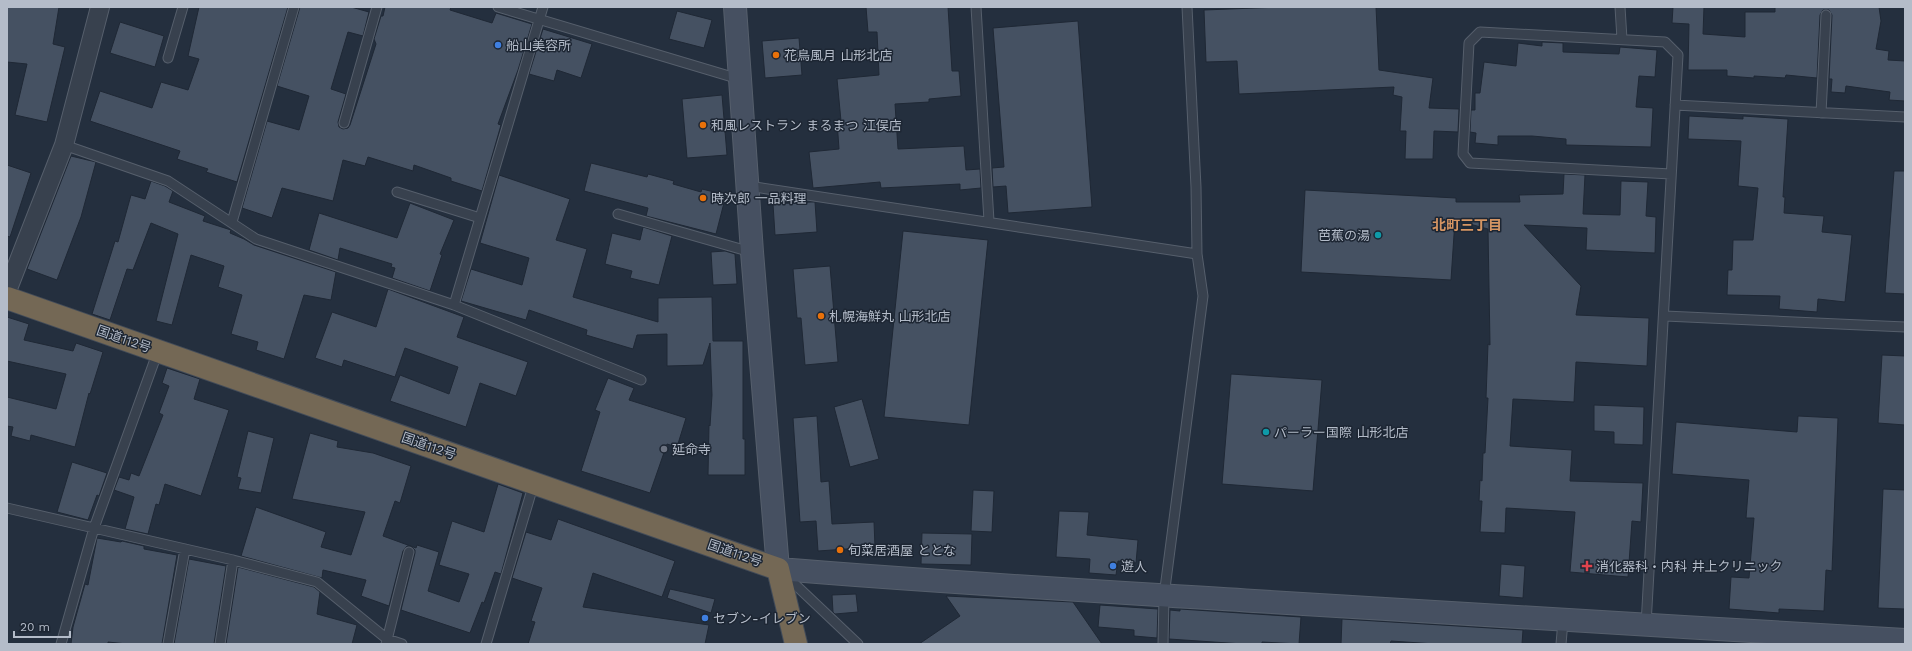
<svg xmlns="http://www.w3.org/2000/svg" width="1912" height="651" font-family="'Work Sans','Noto Sans JP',sans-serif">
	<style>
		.building { fill: #455162; stroke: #1f2835 }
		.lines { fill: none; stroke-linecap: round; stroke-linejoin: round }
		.lane-casing { stroke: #565f6c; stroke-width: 11 }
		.street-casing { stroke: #565f6c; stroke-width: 20 }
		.secondary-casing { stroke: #565f6c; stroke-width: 24 }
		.highway-casing { stroke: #434c59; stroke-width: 24 }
		.lane { stroke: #38414e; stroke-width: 9 }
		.street { stroke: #38414e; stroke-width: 18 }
		.secondary { stroke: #465061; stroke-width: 22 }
		.highway { stroke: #746855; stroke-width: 22 }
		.shop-dot { fill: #3f7fe0; stroke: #1d2633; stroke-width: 1.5 }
		.food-dot { fill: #e8710a; stroke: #1d2633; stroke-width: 1.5 }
		.culture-dot { fill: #0f9aa8; stroke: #1d2633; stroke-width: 1.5 }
		.worship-dot { fill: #6b7280; stroke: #1d2633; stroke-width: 1.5 }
		.health-dot { fill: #e0444e; stroke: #1d2633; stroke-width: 1.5 }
		.labels { text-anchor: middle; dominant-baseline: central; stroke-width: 3; stroke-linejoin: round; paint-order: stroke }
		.poi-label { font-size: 13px; fill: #b4bcc9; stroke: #1d2633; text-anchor: start }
		.street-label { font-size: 13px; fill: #b4bcc9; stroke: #1d2633 }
		.neighbourhood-label { font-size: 14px; font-weight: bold; fill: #d59563; stroke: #1d2633 }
	</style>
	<rect width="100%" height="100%" fill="#242f3e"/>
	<path class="building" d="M7 7H59L53 44 65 47 47 122 15 115 27 64 7 62Z
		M199 7H288L237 182 206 172 208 169 177 159 180 151 90 121 100 91 152 108 161 82 188 90 199 59 188 56Z
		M300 7H351L369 12 363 36 348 32 331 89 346 94 338 122 339 127 343 129 348 128 350 125 376 44 374 39 381 16H383L385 7H451L450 10 492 23 496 13 532 24 518 70 498 124 501 125 482 191 451 181V178L414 165 413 171 368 157 365 166 343 160 333 201 282 188 272 218 242 208 267 121 299 130 309 96 277 86Z
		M866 7H948L952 71H959L961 96 929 99V102L895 104 898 149 964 146 966 170 980 169 981 188 960 190V184L881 188 880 182 813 188 809 152 839 149 837 121H841L837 79 879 75 877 32H868Z
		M1281 7H1376L1379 70 1433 78 1429 108 1459 109 1458 132 1434 131 1433 159H1405L1406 131H1400L1402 97 1393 95 1394 87 1239 94 1237 61 1206 62 1204 10Z
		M1673 7H1704L1703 34 1745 37V12H1775V7H1879L1881 21 1876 49 1889 51 1888 60 1905 61V101L1889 100 1890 92 1846 86 1845 93 1831 92 1832 79H1829L1832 15 1829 10H1823L1820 15 1817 78 1786 75 1785 78 1754 76V78L1727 76V70H1688L1689 24 1672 23Z
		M677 11 712 20 704 48 669 39Z
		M1078 21 1092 207 1008 213 1006 186 993 187 992 168 1004 167 993 28Z
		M120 22 164 36 155 67 110 53Z
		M543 29 592 44 581 78 557 70 554 81 529 74Z
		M799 38 802 75 765 78 762 41Z
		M1542 42 1563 43V52L1619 54 1620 47 1657 50 1655 77 1639 76 1636 107 1653 108 1651 147 1566 145V139L1532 136H1498V145L1475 143 1476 133 1470 132 1471 110H1475V93H1480L1484 62 1516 66 1518 43 1542 46Z
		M722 95 727 155 687 158 682 99Z
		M1689 116 1743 119V116L1788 119 1783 197H1785L1784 213 1824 216 1822 232 1852 235 1845 302 1818 299 1817 312 1779 309 1780 296 1727 295 1728 270H1732L1733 240H1753L1758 188 1738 186 1741 141 1688 139Z
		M71 156 96 162 81 217 57 280 27 269Z
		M591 163 647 177 648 174 674 181 673 184 701 192 702 189 726 195 716 234 646 216 648 208 584 191Z
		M7 165 31 173 10 237 7 236Z
		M1894 171H1905V294L1885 293Z
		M1564 174 1585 175 1583 214 1620 215 1621 181 1648 182 1646 216 1656 217 1655 253 1586 250 1587 228 1524 225 1581 286 1576 315 1649 318 1647 366 1576 362 1574 402 1513 399 1510 446 1572 450 1570 481 1643 483 1641 522 1632 521 1628 577 1570 572 1575 512 1506 508 1505 533 1480 532 1482 501H1479L1480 480 1482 481 1483 453H1485L1488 398H1486L1488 344 1490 345 1488 229 1455 220 1451 280 1301 272 1305 190 1456 198V202H1520L1519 195 1563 194Z
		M499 175 570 199 556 240 587 249 573 297 658 322V298L712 297 713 341H743V439H745V475H708L709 425 710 426 712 395 710 343 703 365 667 366V334L637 335 633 349 586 335 587 330 529 310 526 320 461 301 471 269 522 285 529 258 480 243Z
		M151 181 165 186 173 191 169 202 205 216 203 221 231 230 230 233 244 239 254 245 336 272 331 300 304 295 284 359 256 350 258 342 231 334 242 295 218 287 224 266 191 255 172 325 156 321 178 234 151 223 133 270 127 269 110 320 92 314 115 241 118 242 131 195 145 199Z
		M811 202H815L817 232 775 235 773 204Z
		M410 203 454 220 440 254 442 255 430 291 392 278 395 268 391 267 392 264 340 248 338 260 309 250 319 213 397 238Z
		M643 227 672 236 659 285 630 278 632 271 605 264 612 233 640 240Z
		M903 231 988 240 969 425 884 417Z
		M725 251 735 254 737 284 713 285 711 252Z
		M830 266 838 362 805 365 801 318H797L793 269Z
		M388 289 464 317 457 337 528 362 516 396 480 383 466 427 390 401 400 375 449 394 458 367 405 348 395 377 344 360 342 367 315 358 332 312 376 327Z
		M7 317 29 324 24 340 73 351 76 343 103 352 90 394 89 393 75 447 31 435 30 441 11 436 13 427 7 426V397L56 409 66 374 7 361Z
		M1882 355 1905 356V425L1878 423Z
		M167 368 200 379 194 399 229 410 201 496 165 484 159 505 156 504 148 534 125 529 134 497 114 490 119 477 129 480 131 473 139 476 163 415 159 413 169 386 162 383Z
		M1231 374 1322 380 1313 491 1222 484Z
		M608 378 634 388 629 400 686 418 677 447 667 444 650 493 581 471 600 412 595 410Z
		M862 399 879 459 850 467 834 407Z
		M1594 405 1644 407 1643 445 1614 444V432L1594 431Z
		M817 416 821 482 829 481 832 524 874 522 875 547 818 551 816 521 800 522 793 418Z
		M1798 416 1838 418 1832 571 1826 570 1824 611 1779 609V613L1729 609 1731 577 1749 578 1754 518H1746L1749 480 1672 474 1676 422 1797 432Z
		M248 431 274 438 261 493 238 489 241 478 237 477Z
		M310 433 338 441 337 447 373 453 411 466 400 503 395 501 383 536 416 548 417 545 439 552 428 591 459 602 469 574 439 565 452 521 484 532 498 484 523 493 501 574 495 572 484 603 482 602 470 633 401 610 415 553V550L411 546H407L403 551 389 606 361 596 366 580 323 570 322 578 241 556 256 507 326 532 321 547 351 555 365 512 292 499Z
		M72 462 107 473 99 496 97 495 88 520 57 512Z
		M1883 489 1905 490V609L1878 608Z
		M973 490 994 491 992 532 971 531Z
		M1059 511 1089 512 1087 535 1138 540 1136 563 1118 561 1116 575 1089 573 1090 559 1056 557Z
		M558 519 675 561 662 597 593 573 583 607 709 625 705 644H528L535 622 531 621 542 588 512 578 526 532 551 540Z
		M922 533 972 534 971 565 921 564Z
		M97 538 121 542 122 541 144 546V549L177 555 162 644H127L108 642V644H71L73 627 85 584 88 585Z
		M189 559 226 566 214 644H174Z
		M1501 564 1525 566 1523 598 1499 596Z
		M238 567 314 587 320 592 317 614 357 625 352 644H226Z
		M670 589 715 599 711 613 667 598Z
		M856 594 858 612 835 614 833 612 832 595Z
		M946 596 1073 602 1102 644H919L960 616Z
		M1100 605 1158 609 1157 638 1134 636V630L1098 627Z
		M1180 609 1301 617 1299 644 1262 642V644H1243L1169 639 1170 610 1180 611Z
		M1342 619 1523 630 1522 644H1435L1391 641 1390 644H1341Z"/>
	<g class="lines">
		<g class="lane-casing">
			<path id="lane" d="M498 7 739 79
				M976 7 989 221
				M1620 7 1622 39
				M168 58 183 7
				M1675 105 1905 117
				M1821 113 1826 15
				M344 123 377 7
				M64 145 168 181 256 239 454 305 641 380
				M748 186 1197 254
				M397 192 480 218
				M618 214 751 252
				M232 222 294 7
				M454 305 543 7
				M1665 316 1905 327
				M7 508 233 560 317 582 387 639 402 644
				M783 573 858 644
				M1646 625 1678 55 1665 42 1480 32 1469 43 1463 154 1470 163 1671 174
				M61 644 94 528 158 351
				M168 644 185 549
				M220 644 233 560
				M386 644 409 552
				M486 644 534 483
				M1163 644 1164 596 1203 296 1197 254 1196 187 1187 7
				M1561 644 1563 621"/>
		</g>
		<g class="street-casing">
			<path id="street" d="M7 291 64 145 100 7"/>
		</g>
		<g class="secondary-casing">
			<path id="secondary" d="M735 7 752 252 778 569C937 582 1095 591 1254 601 1471 615 1688 627 1905 640"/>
		</g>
		<g class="highway-casing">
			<path id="highway" d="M7 298 778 569 796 644"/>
		</g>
		<use href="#lane" class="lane"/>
		<use href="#street" class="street"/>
		<use href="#secondary" class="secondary"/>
		<use href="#highway" class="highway"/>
	</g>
	<g class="shop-dot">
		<circle cx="498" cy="45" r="4"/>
		<circle cx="1113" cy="566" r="4"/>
		<circle cx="705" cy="618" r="4"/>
	</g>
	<g class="food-dot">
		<circle cx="776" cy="55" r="4"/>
		<circle cx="703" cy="125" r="4"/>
		<circle cx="703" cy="198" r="4"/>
		<circle cx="821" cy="316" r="4"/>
		<circle cx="840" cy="550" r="4"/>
	</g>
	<g class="culture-dot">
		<circle cx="1378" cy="235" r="4"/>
		<circle cx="1266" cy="432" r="4"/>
	</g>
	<circle class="worship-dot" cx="664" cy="449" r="4"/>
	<path class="health-dot" d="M1585 560h4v4h4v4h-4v4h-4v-4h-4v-4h4z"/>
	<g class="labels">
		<g class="poi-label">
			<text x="506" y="45">船山美容所</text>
			<text x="784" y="55">花鳥風月 山形北店</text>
			<text x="711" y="125">和風レストラン まるまつ 江俣店</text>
			<text x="711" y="198">時次郎 一品料理</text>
			<text x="1370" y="235" text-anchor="end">芭蕉の湯</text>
			<text x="829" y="316">札幌海鮮丸 山形北店</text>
			<text x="1274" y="432">パーラー国際 山形北店</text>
			<text x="672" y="449">延命寺</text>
			<text x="848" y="550">旬菜居酒屋 ととな</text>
			<text x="1121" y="566">遊人</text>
			<text x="1596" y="566">消化器科・内科 井上クリニック</text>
			<text x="713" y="618">セブン-イレブン</text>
		</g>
		<g class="street-label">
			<text transform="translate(124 339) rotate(19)">国道112号</text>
			<text transform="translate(429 446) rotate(19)">国道112号</text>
			<text transform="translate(735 553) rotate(19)">国道112号</text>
		</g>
		<g class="neighbourhood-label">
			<text x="1467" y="225">北町三丁目</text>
		</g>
	</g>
	<rect width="1912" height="651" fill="none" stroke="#b4bcc9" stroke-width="16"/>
	<path d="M14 631v6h56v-6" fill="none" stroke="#b4bcc9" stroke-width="2"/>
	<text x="20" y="631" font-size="12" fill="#b4bcc9" stroke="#1d2633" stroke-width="3" paint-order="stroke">20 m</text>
</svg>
